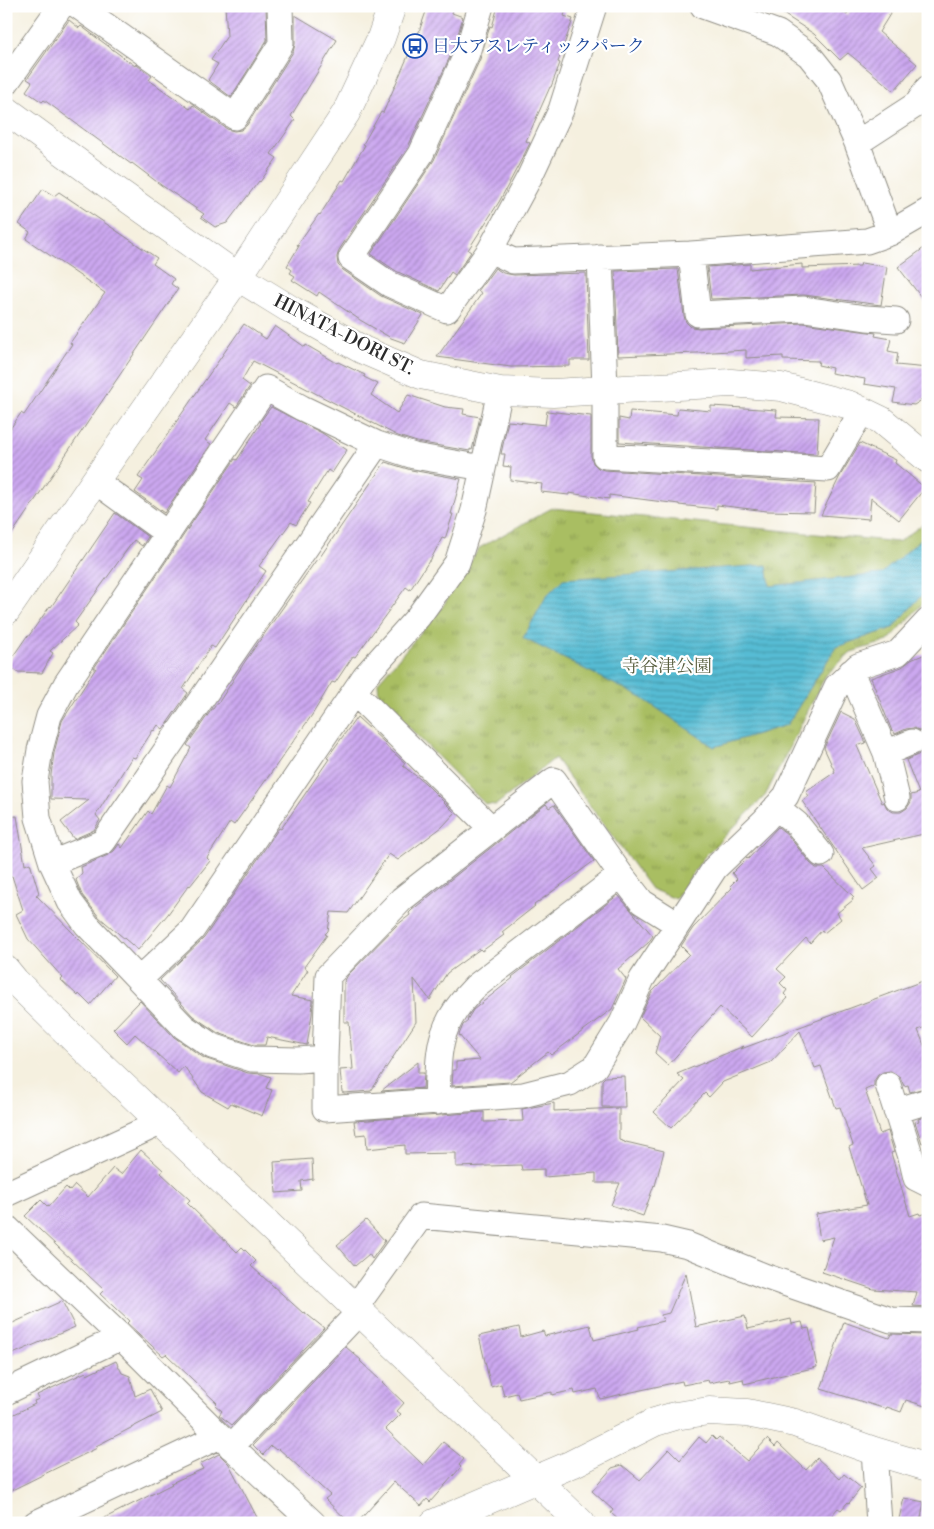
<svg xmlns="http://www.w3.org/2000/svg" width="934" height="1529" font-family="'Libre Bodoni','Noto Serif JP',serif">
	<style>
		.park { fill: url(#park-tufts); stroke: #6a7446 }
		.water { fill: url(#water-rules); stroke: #407480 }
		.building { fill: url(#building-hatch) }
		.lines { fill: none; stroke-linecap: round; stroke-linejoin: round }
		.minor-casing { stroke: #908e85; stroke-width: 27 }
		.tertiary-casing { stroke: #908e85; stroke-width: 29 }
		.minor { stroke: #fff; stroke-width: 25 }
		.tertiary { stroke: #fff; stroke-width: 28 }
		.labels { text-anchor: middle; dominant-baseline: central; stroke-width: 4.5; stroke-linejoin: round; paint-order: stroke }
		.transit-label { font-size: 18px; fill: #164399; stroke: #fff; text-anchor: start }
		.street-label { font-size: 18px; fill: #2b2b2b; stroke: #fff }
		.park-label { font-size: 18px; fill: #575e3e; stroke: #fff }
	</style>
	<defs>
		<pattern id="park-tufts" width="24" height="20" patternUnits="userSpaceOnUse" patternTransform="scale(1.25)"><rect width="24" height="20" fill="#a9be62"/><path d="M3 7l-1-3M5 7V3M7 7l1-3M15 17l-1-3M17 17v-4M19 17l1-3" fill="none" stroke="#8a9b51"/></pattern>
		<pattern id="water-rules" width="6" height="5" patternUnits="userSpaceOnUse" patternTransform="scale(1.25)"><rect width="6" height="5" fill="#56bcd4"/><path d="M0 2.5h6" fill="none" stroke="#4799ac"/></pattern>
		<pattern id="building-hatch" width="6" height="6" patternUnits="userSpaceOnUse" patternTransform="scale(1.25)"><rect width="6" height="6" fill="#cca8f0"/><path d="M-1 1l2-2M0 6l6-6M5 7l2-2" fill="none" stroke="#a689c3"/></pattern>
	</defs>
	<rect width="100%" height="100%" fill="#fff"/>
	<filter id="ink" filterUnits="userSpaceOnUse"><feTurbulence type="fractalNoise" baseFrequency=".02" numOctaves="2"/><feDisplacementMap in="SourceGraphic" scale="10" xChannelSelector="R" yChannelSelector="G"/><feConvolveMatrix kernelMatrix="1 2 1 2 8 2 1 2 1" color-interpolation-filters="sRGB"/></filter>
	<filter id="wash" filterUnits="userSpaceOnUse"><feTurbulence type="fractalNoise" baseFrequency=".0096" numOctaves="4" result="noise"/><feDisplacementMap in="SourceGraphic" scale="20" xChannelSelector="R" yChannelSelector="G"/><feGaussianBlur stdDeviation="1.12" result="paint"/><feColorMatrix in="noise" values="0 0 0 0 0 0 0 0 0 0 0 0 0 0 0 0 0 1.4 0 .05"/><feComposite in="paint" operator="in"/></filter>
	<g filter="url(#wash)">
		<rect width="100%" height="100%" fill="#f5f0df"/>
		<path class="park" d="M552 508 898 542 928 521V598L888 641 851 652 826 675 765 796 704 857 676 899 651 889 555 758 496 805 485 804 379 697 378 682 441 609 479 548Z"/>
		<path class="water" d="M928 533V588L893 628 836 647 787 725 714 747 642 698 523 638 547 595 563 579 767 565 770 586 881 574Z"/>
		<g id="blocks">
			<path class="building" d="M225 6H266L267 40 231 97 208 80 218 64 211 60 227 36Z
				M428 6H454L452 13 463 17 454 48 408 147 339 250 337 257 338 265 343 270 381 296 423 315 405 343 391 338 360 320 319 292 317 296 292 280 295 276 290 273 292 270 287 266 299 246 297 245 319 214 320 215 342 180 344 181 365 145 363 144 381 112 383 113 415 40H416Z
				M498 6H567L564 16 573 19 558 62 560 63 551 87H550L526 141 530 143 525 153 499 202 468 250 471 252 455 275 451 272 439 291 396 271 371 254 434 160 480 59 490 26 492 27Z
				M771 6H833L847 15 853 6H895L879 32 917 64 894 91 848 53 840 60 814 34Z
				M295 15 337 40 291 116 295 120 271 154 277 158 260 182 259 181 227 223 215 227 201 217 204 214 161 185 132 163 131 164 44 100 42 102 26 91 32 82 27 79 69 20 79 28 81 26 135 66 136 64 142 69 152 76 149 80 190 109 193 105 227 129 234 131 241 130 247 125 293 52 295 44Z
				M43 189 54 196 59 192 157 258 153 264 174 279 171 284 178 289 6 543V435L21 413 24 415 72 344 70 343 105 293 26 239 30 232 19 224Z
				M928 245V306L898 267Z
				M861 263 887 267 881 305 804 295 711 299 707 267 750 264V269L802 264V268L860 266Z
				M495 268 503 273 514 275 586 273 589 360H570V366L511 367 437 357 482 293 478 291Z
				M678 269 684 316 686 322 691 327 699 328 803 323 876 333 875 336 891 339 888 351 898 353 896 365 928 368V396L914 405 893 402 896 389 864 384 865 379 831 373 832 368 818 365 819 361 783 360V356L746 358V350L697 353 618 356 615 271Z
				M244 324 266 339 275 326 305 347 306 345 337 363 338 362 365 375 364 377 378 384 371 395 397 413 408 395 445 407 464 409 463 414 480 417 472 450 470 449V451L417 442 398 436 253 361 242 380 250 386 236 407 230 403 205 440 211 444 164 513 135 492 143 480 138 477Z
				M711 406 777 410 776 417 819 418 817 454 619 442V418L629 420 630 411 677 415 678 408 711 411Z
				M271 407 322 433 347 450 332 473 328 470 308 502 310 503 296 525 291 522 259 566 266 571 215 648 211 646 183 689 188 693 163 729 158 725 154 731 153 730 135 758 132 757 96 815 100 820 94 830 74 839 61 822 89 800 51 799V775L54 753 62 721 96 668H94L235 459 237 460 261 423 260 422Z
				M547 411 591 416V456L593 463 598 468 604 470 816 483 814 512 767 511 717 505V509L679 505V504L609 495V499L569 493V495L541 492 542 484 510 480 511 467 503 466 505 454H501L508 421 545 425Z
				M860 443 896 460 895 463 925 488 899 520 871 498 869 519 821 515 840 476Z
				M385 462 411 470 461 479 451 514H453L445 539 442 538 430 561H429L410 590 406 587 355 657 353 656 335 683 332 682 312 715 234 825 230 822 207 858 210 861 190 886 189 885 168 914 138 950 99 917 82 895 76 880 82 873 81 867 108 855 114 851 119 844 122 848 148 811 151 814 167 785 170 787 191 748 187 745 212 709H213L218 702H219L246 660 317 559 318 560Z
				M115 513 148 537 142 546 134 540 75 622 78 625 50 651 53 653 42 673 18 672 7 665 27 636 28 637 50 606 51 607Z
				M928 653V833L862 848 876 866 872 869 879 878 863 890 802 801 809 796 806 792 835 772 824 748 841 712 855 719 866 743 857 746 882 803 884 802 887 808 893 812H901L907 808 911 802V795L919 793 906 760 918 755 923 751 926 744 925 737 921 731 914 728 906 729 895 734 893 730 892 731 871 678 902 667 911 660Z
				M357 717 385 743 384 744 405 763 403 766 424 782 455 813 442 827 398 860 389 854 348 913 331 912 328 931 325 934 327 935 304 967 308 970 291 996 313 1000 312 1014 307 1045 267 1037 265 1045H254L218 1033 193 1016 160 980 204 938 279 828 281 829 329 759 327 758Z
				M546 804 549 808 554 805 594 861 534 905 535 906 502 932 504 935 482 951 480 949 447 973 430 1000 414 979 416 1022 371 1091 344 1093 342 1092 340 1070 353 1069 349 1022H344V982L348 975 397 925 410 915 409 913 412 910Z
				M17 816 25 865 30 863 39 893 36 895 115 976 90 1005 79 994 78 996 61 980 63 978 28 939 16 914 23 910 12 876 6 878V817Z
				M778 827 787 834 810 863 816 868H824L854 897 852 898 853 900 837 913 841 919 824 933 822 930 810 943 806 938 777 969 786 977 780 983 787 990 784 994 788 998 752 1037 720 1007 668 1065 655 1053 660 1036 640 1017 652 992 689 954 681 946 693 928 732 888 730 886 737 879 732 873 747 858 748 859Z
				M618 895 653 936 648 943 618 969 626 979 612 1009 551 1055 548 1052 510 1082 452 1086 453 1070H456V1062L480 1060 459 1035 463 1025 468 1021 467 1020 473 1010 513 978 512 977Z
				M928 979V1026L918 1030 928 1055V1087L910 1092 908 1085 904 1086 900 1077 891 1071 883 1072 878 1075 874 1081V1086L865 1090 880 1134 888 1131 894 1152 891 1153 910 1216 919 1213 920 1215 928 1213V1307L913 1306 917 1292 873 1289 822 1272 834 1237 820 1240 816 1214 867 1205 849 1147 853 1145 840 1107 836 1108 821 1066 815 1068 800 1031 771 1062 723 1082 709 1097 705 1093 671 1128 654 1112 684 1080 677 1074 744 1046 741 1049Z
				M140 1001 174 1037 204 1058 248 1073 262 1074 271 1077 266 1088 272 1090 262 1116 231 1103 228 1107 202 1092 184 1066 178 1073 135 1034 127 1043 113 1029Z
				M418 1062V1073H424L423 1088 381 1091Z
				M624 1076 625 1107H602V1080L605 1077Z
				M554 1103V1111L619 1108V1140L625 1142V1143L626 1142 664 1151 655 1186 654 1185 643 1216 611 1205 620 1183H596V1173L544 1177V1169L522 1170 521 1165 456 1167V1153L405 1154V1145L367 1149 366 1134 356 1135 354 1121 484 1112V1122L523 1121 522 1109Z
				M928 1116V1141L922 1143 915 1122 919 1121 918 1119Z
				M141 1150 163 1170 161 1173 190 1200 187 1203 237 1252 242 1247 256 1261 251 1266 303 1313 304 1312 324 1328 232 1425 219 1415 222 1411 215 1405 217 1403 166 1354 163 1356 127 1323 129 1321 100 1294 104 1290 25 1216 41 1200 48 1207 66 1187 70 1191 75 1185 88 1197 113 1168 121 1174Z
				M312 1159 313 1179 301 1181 302 1191 276 1193 274 1162Z
				M366 1220 385 1241 372 1259 369 1254 355 1266 337 1245Z
				M686 1273 696 1327 745 1316 748 1329 791 1319 792 1324 802 1322 804 1329 809 1328 817 1367 744 1384 743 1379 730 1382 729 1379 709 1383 708 1380 683 1385 682 1381 600 1399 597 1389 575 1394 574 1390 552 1395V1392L519 1399 517 1393 504 1396 501 1384 491 1387 479 1336 519 1327 521 1337 543 1331 545 1336 590 1325 594 1340 639 1329 638 1327 663 1321 661 1315 669 1313Z
				M62 1301 75 1327 6 1357V1326Z
				M844 1322 889 1338 891 1334 928 1335V1407L906 1400 901 1412 887 1407 886 1409 821 1389Z
				M346 1347 361 1360 360 1361 404 1403 397 1411 401 1414 386 1429 423 1465 443 1442 464 1459 459 1465 461 1467 430 1502 427 1499 421 1506 394 1482 357 1523H350L325 1499 330 1495 278 1448 276 1450 271 1446 263 1455 253 1445Z
				M116 1361 122 1373 130 1376 135 1396 150 1389 162 1412 96 1446 97 1448 6 1493V1418L35 1404 34 1401 39 1399 37 1395 86 1372 87 1375Z
				M712 1436 716 1440 719 1437 747 1461 767 1439 775 1447 778 1443 806 1470 817 1458 840 1479 844 1474 861 1488 849 1503 848 1502 841 1510 838 1508 825 1523H622L611 1513 613 1510 592 1491 612 1468 622 1465 640 1480 669 1449 680 1460 699 1437 706 1443Z
				M219 1454 229 1464 260 1523H95L172 1484 171 1483 203 1469 200 1464Z
				M904 1498 924 1502 920 1523H898Z"/>
		</g>
	</g>
	<g filter="url(#ink)">
		<use href="#blocks" fill-opacity="0" stroke="#908e85" stroke-width="1"/>
		<g class="lines">
			<g class="minor-casing">
				<path id="minor" d="M78 6 235 117 281 44 280 6
					M481 6 467 53 421 154 351 258 389 284 447 310 490 250 529 178 561 110 594 6
					M703 6 778 33 809 55 829 80 857 143 890 233
					M6 83 61 6
					M857 143 917 104 928 88
					M490 250 513 261 691 254 867 241 890 233 928 211
					M691 254 698 314 804 309 866 318 896 320
					M600 257 605 389V456L828 469 862 411
					M95 481 168 534
					M851 672 886 753 897 798
					M355 693 491 828
					M886 753 912 742
					M776 807 797 824 821 854
					M52 863 103 842 377 444
					M677 924 642 902 621 875 554 780 402 899 328 976 325 1058V1109L523 1095 570 1083 595 1067 622 1023 642 979 715 868 765 820 786 796 837 686 858 666 898 653 928 621
					M140 979 192 930 365 676 418 617 457 563 474 510 500 391
					M325 1058 298 1060 252 1059 212 1046 184 1027 87 925 70 902 52 863 38 818 35 781 40 750 49 716 66 684 266 388 302 408 377 444 414 456 483 468
					M888 1085 911 1157 916 1178 928 1184
					M437 1102C439 1050 436 1026 475 987L621 875
					M896 1111 928 1101
					M6 1194 162 1122
					M6 1227 121 1337 220 1436 313 1523
					M355 1308 421 1216 662 1239 688 1245 764 1276 891 1320 928 1321
					M6 1392 121 1337
					M231 1447 359 1312
					M874 1451 879 1523
					M36 1523 220 1436"/>
			</g>
			<g class="tertiary-casing">
				<path id="tertiary" d="M6 110 110 186 238 277 293 311 363 350 421 375 500 391 553 393 731 383 781 387 850 405 881 420 928 459
					M6 611 95 481 238 277 346 113 381 38 392 6
					M6 970 15 981 78 1043 581 1523
					M434 1523 572 1464 655 1422 675 1416 709 1411 747 1413 795 1423 874 1451 928 1467"/>
			</g>
			<use href="#minor" class="minor"/>
			<use href="#tertiary" class="tertiary"/>
		</g>
	</g>
	<defs>
		<g id="bus-ring" transform="scale(1.25)"><circle r="9.5" fill="#fff" stroke="#1a4fb4" stroke-width="1.5"/><path d="M-5-6H5V4H4V6H2V4H-2V6H-4V4H-5ZM-3.5-4V0h7V-4ZM-3.5 1.2v1.5H-2V1.2ZM2 1.2v1.5H3.5V1.2Z" fill="#1a4fb4"/></g>
	</defs>
	<g fill-rule="evenodd">
		<use href="#bus-ring" x="415" y="46"/>
	</g>
	<g class="labels">
		<g class="transit-label">
			<text x="432" y="46">日大アスレティックパーク</text>
		</g>
		<g class="street-label">
			<text transform="translate(344 335) rotate(27)">HINATA-DORI ST.</text>
		</g>
		<g class="park-label">
			<text x="667" y="666">寺谷津公園</text>
		</g>
	</g>
	<rect width="934" height="1529" fill="none" stroke="#fff" stroke-width="25"/>
</svg>
